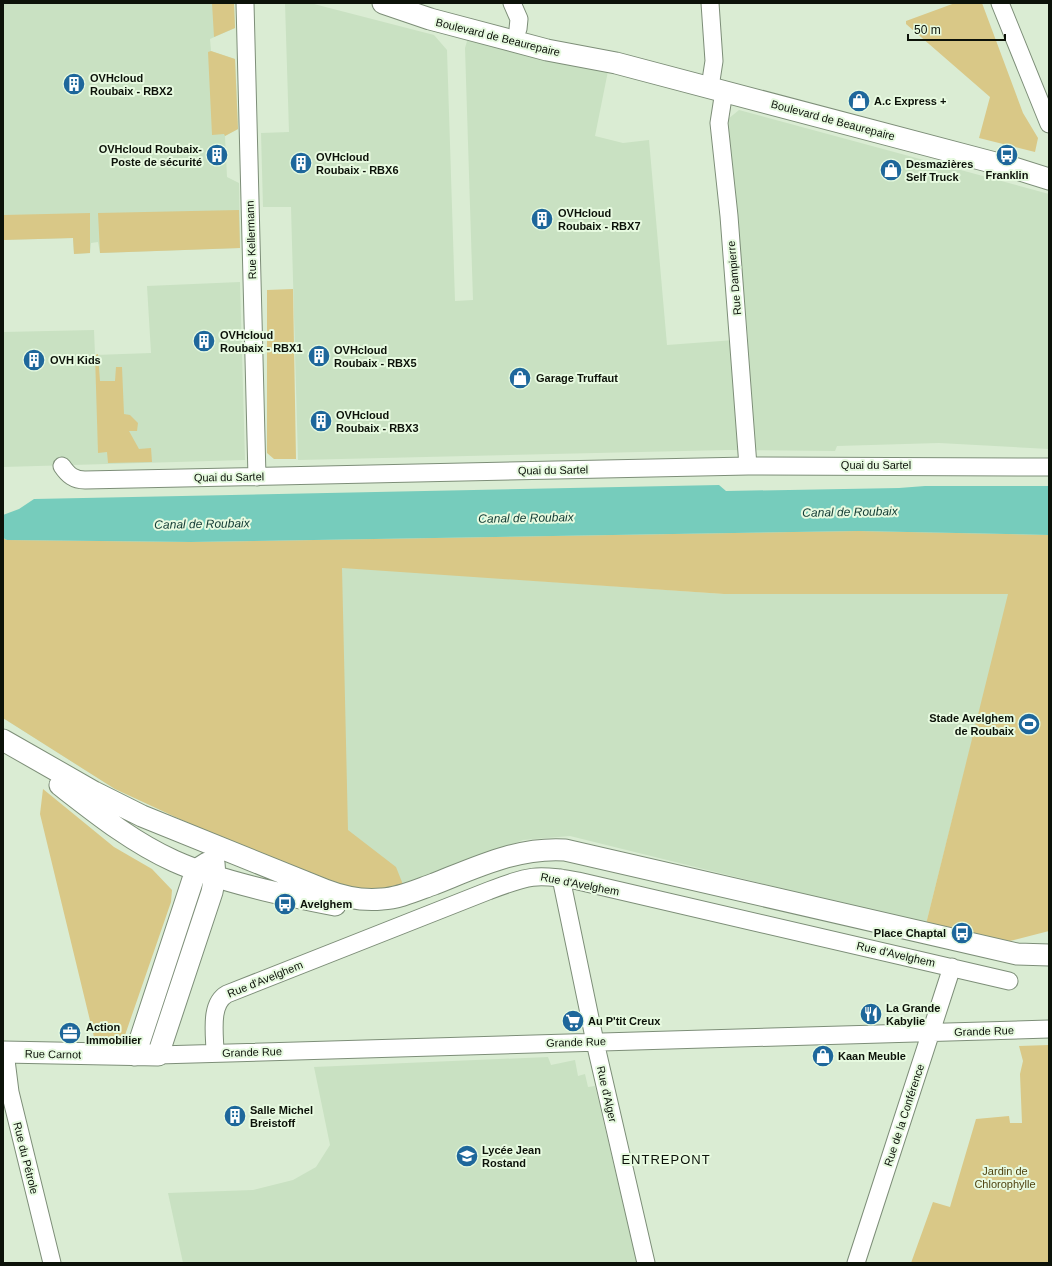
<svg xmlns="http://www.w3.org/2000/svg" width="1052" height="1266" font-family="Helvetica,sans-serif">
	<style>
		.built { fill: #c9e1c2 }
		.green { fill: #d9c887 }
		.water { fill: #76ccbc }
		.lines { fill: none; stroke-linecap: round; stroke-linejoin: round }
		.minor-casing { stroke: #7d8e78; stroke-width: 19 }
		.major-casing { stroke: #7d8e78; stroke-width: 23 }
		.minor { stroke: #fff; stroke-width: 17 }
		.major { stroke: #fff; stroke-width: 21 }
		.labels { text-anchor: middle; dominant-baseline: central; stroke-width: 4; stroke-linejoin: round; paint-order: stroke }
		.street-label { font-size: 11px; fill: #0c1209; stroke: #e7fae0 }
		.poi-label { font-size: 11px; font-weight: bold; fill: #0c1209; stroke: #e7fae0; text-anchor: start }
		.park-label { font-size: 11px; fill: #504310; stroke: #e7fae0 }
		.water-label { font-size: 12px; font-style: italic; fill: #103932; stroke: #e7fae0 }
		.quarter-label { font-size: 13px; letter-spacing: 1px; fill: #0c1209; stroke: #e7fae0 }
	</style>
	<rect width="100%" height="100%" fill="#daecd3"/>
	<path class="built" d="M3 3H234L235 28 210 39 211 51 235 59 238 129 225 136 227 177 239 183 240 248 100 253 98 242 91 243 90 253 74 254 73 238 3 240Z
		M285 3H310L434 35 447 50 455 301 473 300 465 48 470 31 608 71 595 136 623 143 649 140 667 345 748 339 728 119 739 110 1049 194V449L939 443 837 446 835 451 728 450 298 460 291 207H263L261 133 289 132Z
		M240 282 245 460 3 467V332L94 330 95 355 151 353 147 286Z
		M3 556 342 567 724 594H1009L926 924 570 836 523 840 404 887 115 789 3 718Z
		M548 1057 551 1065 575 1060 578 1076 585 1074 588 1087 595 1086 637 1263H183L168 1193 253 1190 293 1180 316 1167 330 1145 314 1067Z"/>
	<path class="green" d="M212 3H234L235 28 214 37Z
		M955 3H982L1023 113 1038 138 1035 152 979 138 990 97 906 24V21Z
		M211 51 235 59 238 129 225 136 224 134 212 135 208 52Z
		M239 210 240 248 100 253 98 213Z
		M90 213V253L74 254 73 238 3 240V215Z
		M293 289 296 459H274L267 453V290Z
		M98 354 100 381H115L116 367H122L124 414 130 415 138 423 137 431H129L139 449 151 448 152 462 108 463 107 452 98 453 95 355Z
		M858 531 1049 535V931L1010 941 926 924 1008 594H724L342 568 348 830 396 867 404 887 372 891 336 885 214 835 115 789 3 718V538L7 540 191 542Z
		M43 789 114 847 152 869 172 890 171 902 124 1038 94 1037 40 814Z
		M1049 1045V1263H911L933 1202 950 1207 976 1119 1009 1116 1010 1123H1022L1020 1074 1023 1061 1019 1046Z"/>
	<path class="water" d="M719 485 726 491 899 488 925 486H1049V535L858 531 191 542 7 540 3 538V515L19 509 34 499Z"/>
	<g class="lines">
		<g class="minor-casing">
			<path id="minor" d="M245 3 257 477
				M512 3 519 19 518 29
				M1000 3 1049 124
				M710 87 714 61 710 3
				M724 91 719 123 729 216 748 466
				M62 466C68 475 74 480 85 480L748 466 1049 467
				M561 878 595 1042 646 1263
				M5 1052 10 1092 52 1263
				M215 1053C215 1035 209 1004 227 994L488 891C528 876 535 873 578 881L1009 981
				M158 1055 1049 1029
				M856 1263 952 967"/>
		</g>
		<g class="major-casing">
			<path id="major" d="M383 3 430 19 547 50 616 63 1014 168 1049 179
				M3 740 94 792 142 816 325 890C343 897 362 901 382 899 400 898 417 890 434 884 477 867 518 847 565 850L1017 954 1049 955
				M60 785C96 813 132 842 174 861 221 882 284 895 335 905
				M3 1052 158 1055 212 892 215 876 214 863
				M135 1055 196 870 207 863"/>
		</g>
		<use href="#minor" class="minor"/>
		<use href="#major" class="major"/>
	</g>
	<defs>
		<g id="building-disc" transform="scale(1.15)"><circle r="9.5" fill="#1e679b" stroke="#e7fae0"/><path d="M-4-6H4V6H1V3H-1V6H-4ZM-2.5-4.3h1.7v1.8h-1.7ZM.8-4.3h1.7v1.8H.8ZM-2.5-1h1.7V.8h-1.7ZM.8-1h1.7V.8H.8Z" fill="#fff"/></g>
		<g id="shop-disc" transform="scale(1.15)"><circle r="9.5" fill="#1e679b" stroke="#e7fae0"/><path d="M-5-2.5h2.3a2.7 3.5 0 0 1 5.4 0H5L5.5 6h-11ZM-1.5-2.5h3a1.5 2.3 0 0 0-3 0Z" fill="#fff"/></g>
		<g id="bus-disc" transform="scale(1.15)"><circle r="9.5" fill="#1e679b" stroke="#e7fae0"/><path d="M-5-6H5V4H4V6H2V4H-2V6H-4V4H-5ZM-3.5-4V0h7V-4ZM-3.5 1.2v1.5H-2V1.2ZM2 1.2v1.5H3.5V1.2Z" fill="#fff"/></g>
		<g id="stadium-disc" transform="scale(1.15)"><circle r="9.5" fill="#1e679b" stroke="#e7fae0"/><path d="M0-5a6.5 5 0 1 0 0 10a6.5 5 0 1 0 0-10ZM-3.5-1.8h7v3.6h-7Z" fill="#fff"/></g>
		<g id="restaurant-disc" transform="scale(1.15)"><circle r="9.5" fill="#1e679b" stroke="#e7fae0"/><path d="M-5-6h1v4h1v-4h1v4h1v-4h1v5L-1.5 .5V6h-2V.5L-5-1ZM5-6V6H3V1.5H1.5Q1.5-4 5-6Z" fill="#fff"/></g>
		<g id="supermarket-disc" transform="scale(1.15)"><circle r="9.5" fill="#1e679b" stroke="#e7fae0"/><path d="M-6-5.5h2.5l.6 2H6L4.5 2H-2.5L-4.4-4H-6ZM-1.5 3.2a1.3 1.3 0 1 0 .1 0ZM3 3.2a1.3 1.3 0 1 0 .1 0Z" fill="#fff"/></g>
		<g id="office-disc" transform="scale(1.15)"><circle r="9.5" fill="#1e679b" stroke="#e7fae0"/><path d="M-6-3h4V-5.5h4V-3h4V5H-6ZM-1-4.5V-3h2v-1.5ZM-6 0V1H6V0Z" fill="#fff"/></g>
		<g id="school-disc" transform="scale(1.15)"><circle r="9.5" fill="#1e679b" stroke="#e7fae0"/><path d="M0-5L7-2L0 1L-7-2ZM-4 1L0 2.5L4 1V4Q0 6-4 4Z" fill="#fff"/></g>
	</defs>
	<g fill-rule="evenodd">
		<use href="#building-disc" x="74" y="84"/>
		<use href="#shop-disc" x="859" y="101"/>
		<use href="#building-disc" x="217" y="155"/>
		<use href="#bus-disc" x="1007" y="155"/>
		<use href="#building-disc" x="301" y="163"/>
		<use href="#shop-disc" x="891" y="170"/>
		<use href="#building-disc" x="542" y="219"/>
		<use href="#building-disc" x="204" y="341"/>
		<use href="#building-disc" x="319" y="356"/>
		<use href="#building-disc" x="34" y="360"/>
		<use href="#shop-disc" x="520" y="378"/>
		<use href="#building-disc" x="321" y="421"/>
		<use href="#stadium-disc" x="1029" y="724"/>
		<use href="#bus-disc" x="285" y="904"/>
		<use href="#bus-disc" x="962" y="933"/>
		<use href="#restaurant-disc" x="871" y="1014"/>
		<use href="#supermarket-disc" x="573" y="1021"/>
		<use href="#office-disc" x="70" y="1033"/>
		<use href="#shop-disc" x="823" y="1056"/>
		<use href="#building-disc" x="235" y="1116"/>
		<use href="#school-disc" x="467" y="1156"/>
	</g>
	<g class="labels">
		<g class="street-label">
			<text transform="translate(498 37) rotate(14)">Boulevard de Beaurepaire</text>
			<text transform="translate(833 120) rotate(15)">Boulevard de Beaurepaire</text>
			<text transform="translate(251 240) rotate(-92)">Rue Kellermann</text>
			<text transform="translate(734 278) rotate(-95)">Rue Dampierre</text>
			<text x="876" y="465">Quai du Sartel</text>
			<text transform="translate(553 470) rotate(-1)">Quai du Sartel</text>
			<text transform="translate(229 477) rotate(-1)">Quai du Sartel</text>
			<text transform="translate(580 884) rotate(11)">Rue d'Avelghem</text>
			<text transform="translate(896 954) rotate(13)">Rue d'Avelghem</text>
			<text transform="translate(265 979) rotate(-22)">Rue d'Avelghem</text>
			<text transform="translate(984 1031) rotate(-2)">Grande Rue</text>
			<text transform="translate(576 1042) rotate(-2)">Grande Rue</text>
			<text transform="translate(252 1052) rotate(-2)">Grande Rue</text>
			<text transform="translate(53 1054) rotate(1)">Rue Carnot</text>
			<text transform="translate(607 1094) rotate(77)">Rue d'Alger</text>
			<text transform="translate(904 1115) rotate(-72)">Rue de la Conférence</text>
			<text transform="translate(26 1158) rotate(76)">Rue du Pétrole</text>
		</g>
		<g class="poi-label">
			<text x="90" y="78">OVHcloud<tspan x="90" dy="13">Roubaix - RBX2</tspan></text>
			<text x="874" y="101">A.c Express +</text>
			<text x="202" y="149" text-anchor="end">OVHcloud Roubaix-<tspan x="202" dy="13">Poste de sécurité</tspan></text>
			<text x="316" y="157">OVHcloud<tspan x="316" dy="13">Roubaix - RBX6</tspan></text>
			<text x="906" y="164">Desmazières<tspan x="906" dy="13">Self Truck</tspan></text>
			<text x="1007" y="175" text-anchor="middle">Franklin</text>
			<text x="558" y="213">OVHcloud<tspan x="558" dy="13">Roubaix - RBX7</tspan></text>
			<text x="220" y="335">OVHcloud<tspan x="220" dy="13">Roubaix - RBX1</tspan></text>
			<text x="334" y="350">OVHcloud<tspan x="334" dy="13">Roubaix - RBX5</tspan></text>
			<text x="50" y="360">OVH Kids</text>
			<text x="536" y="378">Garage Truffaut</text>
			<text x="336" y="415">OVHcloud<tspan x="336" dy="13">Roubaix - RBX3</tspan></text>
			<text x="1014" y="718" text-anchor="end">Stade Avelghem<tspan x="1014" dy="13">de Roubaix</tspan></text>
			<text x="300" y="904">Avelghem</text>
			<text x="946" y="933" text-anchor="end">Place Chaptal</text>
			<text x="886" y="1008">La Grande<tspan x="886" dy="13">Kabylie</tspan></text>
			<text x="588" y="1021">Au P'tit Creux</text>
			<text x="86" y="1027">Action<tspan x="86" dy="13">Immobilier</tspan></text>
			<text x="838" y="1056">Kaan Meuble</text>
			<text x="250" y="1110">Salle Michel<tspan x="250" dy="13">Breistoff</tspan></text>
			<text x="482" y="1150">Lycée Jean<tspan x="482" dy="13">Rostand</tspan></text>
		</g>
		<g class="park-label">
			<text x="1005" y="1171">Jardin de<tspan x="1005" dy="13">Chlorophylle</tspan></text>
		</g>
		<g class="water-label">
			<text transform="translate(850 512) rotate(-1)">Canal de Roubaix</text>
			<text transform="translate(526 518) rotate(-1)">Canal de Roubaix</text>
			<text transform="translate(202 524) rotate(-1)">Canal de Roubaix</text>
		</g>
		<g class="quarter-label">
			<text x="666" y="1159">ENTREPONT</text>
		</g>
	</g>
	<rect width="1052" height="1266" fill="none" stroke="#0c1209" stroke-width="8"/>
	<path d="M908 34v6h97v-6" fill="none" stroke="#0c1209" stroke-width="2"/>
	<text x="914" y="34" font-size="12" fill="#0c1209" stroke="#e7fae0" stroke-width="3" paint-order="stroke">50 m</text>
</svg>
